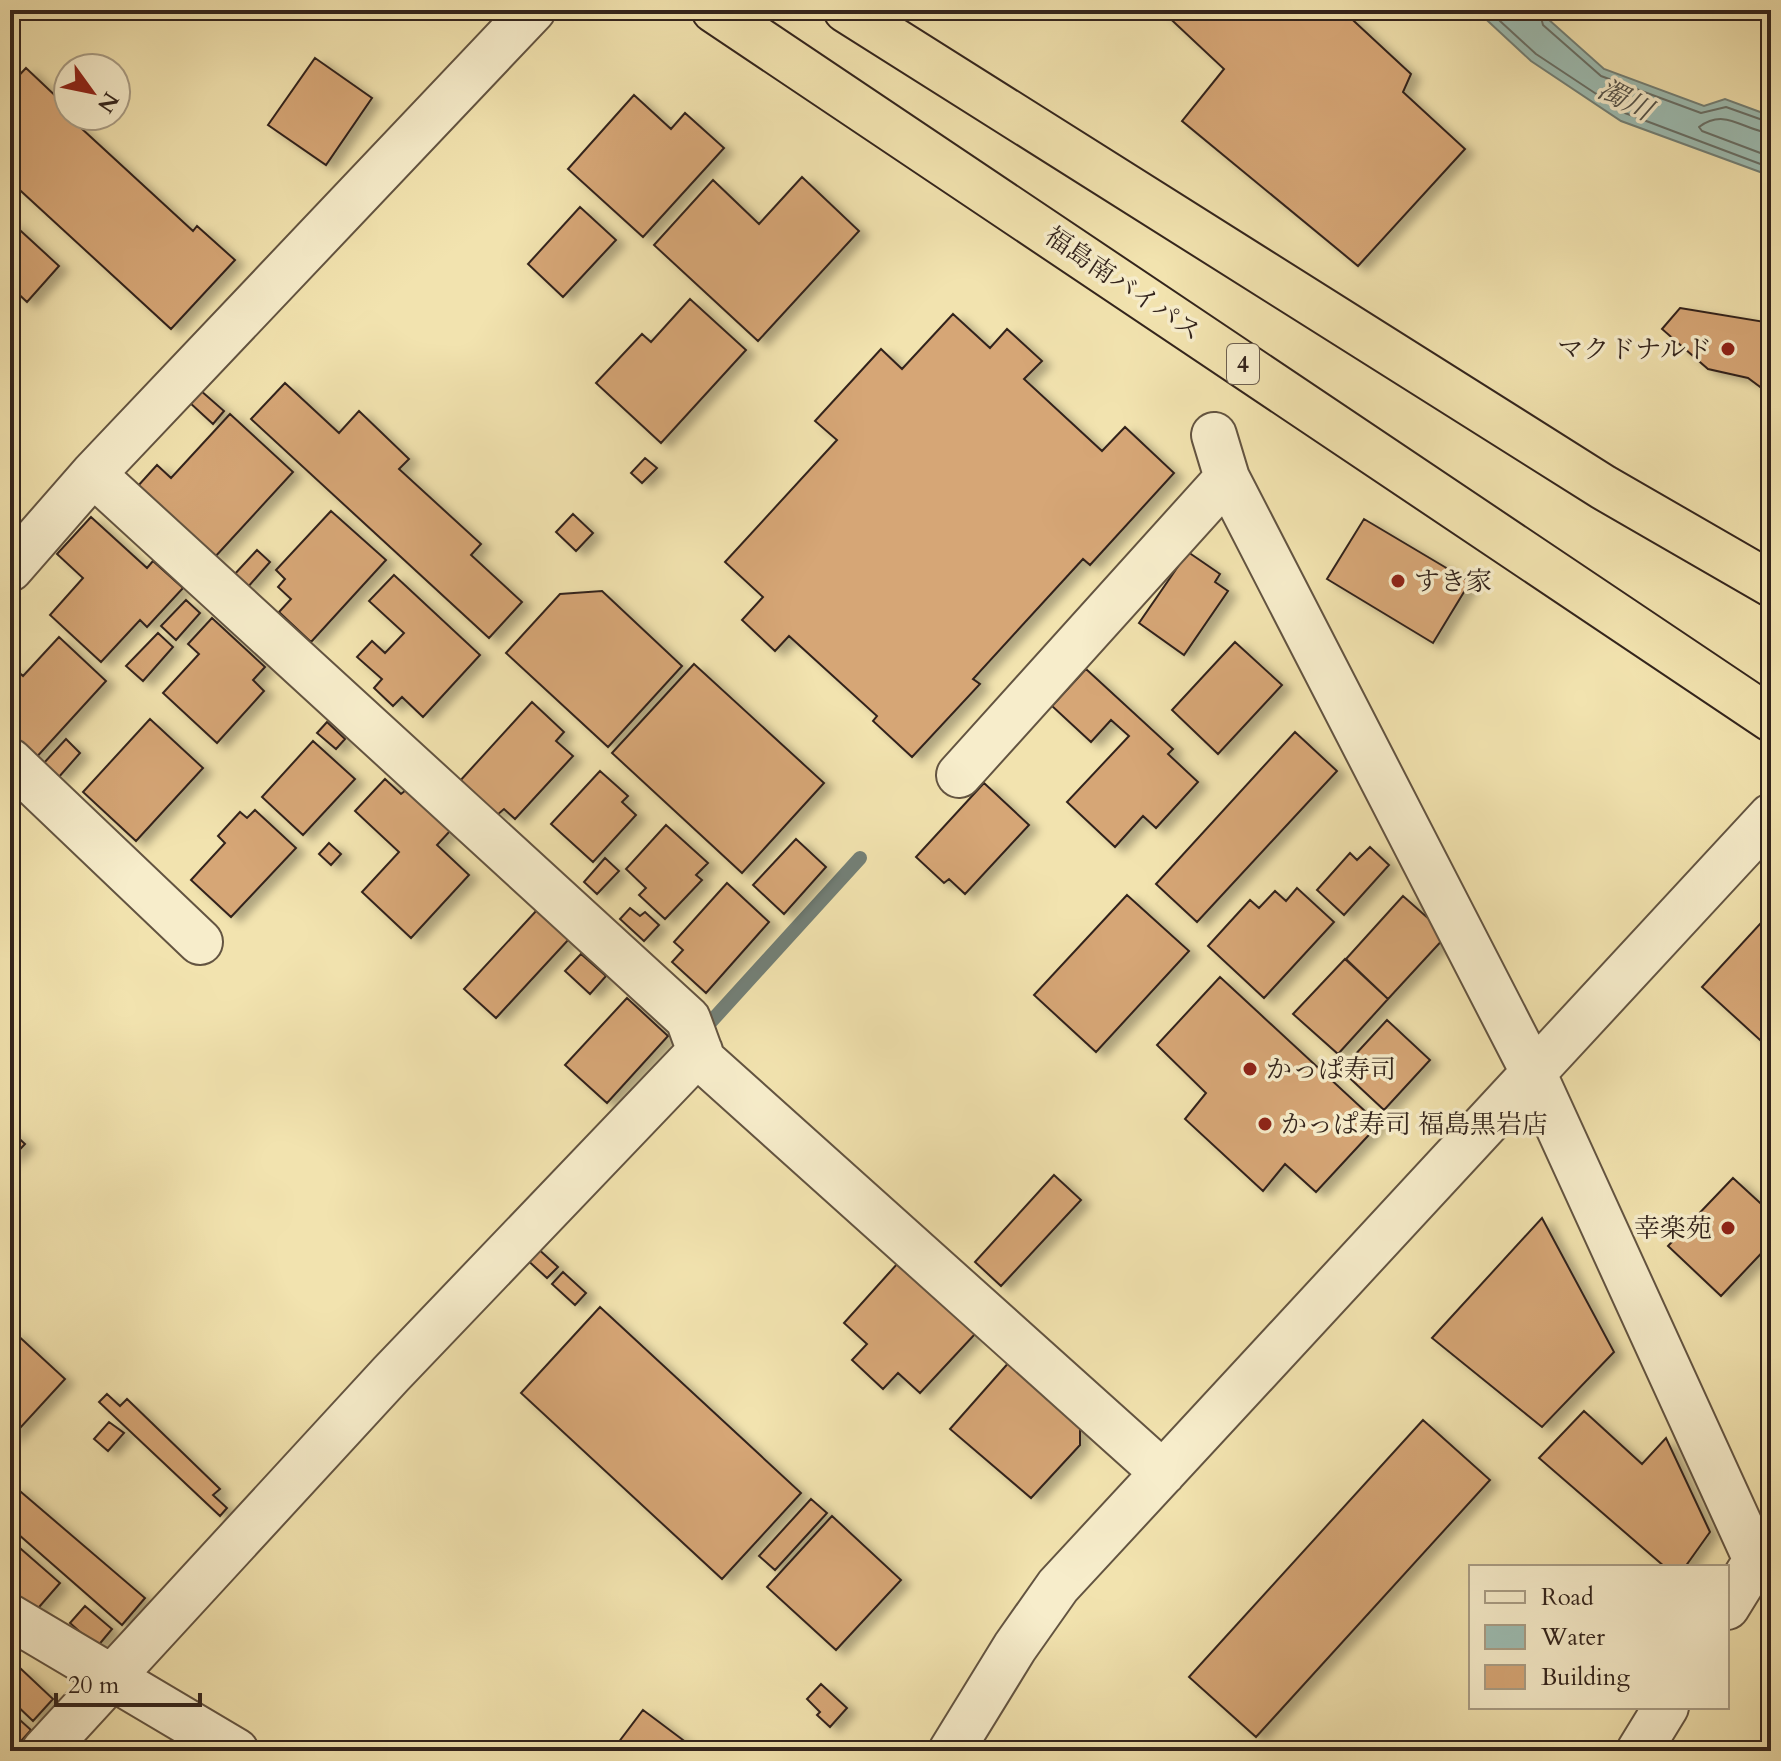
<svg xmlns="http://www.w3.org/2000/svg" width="1781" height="1761" font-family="Cardo,'Noto Serif JP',serif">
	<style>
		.water { fill: #9dbdb3; stroke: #738077; stroke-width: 2 }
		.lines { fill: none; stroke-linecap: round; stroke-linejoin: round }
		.shore { stroke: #687068; stroke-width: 2 }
		.stream { stroke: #738077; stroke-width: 14 }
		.building { fill: #d6a676; stroke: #33241c; stroke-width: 2; filter: url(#shadow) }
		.minor-casing { stroke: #635441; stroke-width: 48 }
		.highway-casing { stroke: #33241c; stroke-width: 48 }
		.minor { stroke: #f7edcb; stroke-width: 44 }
		.highway { stroke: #f2e3af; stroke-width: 44 }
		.poi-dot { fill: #8f2418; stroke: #f7edcb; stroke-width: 3 }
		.labels { text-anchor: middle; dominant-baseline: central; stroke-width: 7; stroke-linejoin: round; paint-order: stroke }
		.shield { fill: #f7edcb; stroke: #6e6050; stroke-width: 2 }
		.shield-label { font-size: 24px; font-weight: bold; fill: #33241c }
		.street-label { font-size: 26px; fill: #33241c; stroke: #f7edcb }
		.poi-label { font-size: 26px; fill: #33241c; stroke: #f7edcb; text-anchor: start }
		.water-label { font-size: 28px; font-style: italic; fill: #535249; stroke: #f7edcb }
	</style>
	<defs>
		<filter id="shadow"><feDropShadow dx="9" dy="5" stdDeviation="4" flood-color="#0004"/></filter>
	</defs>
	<rect width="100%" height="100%" fill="#f2e3af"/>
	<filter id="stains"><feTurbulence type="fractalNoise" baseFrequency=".0025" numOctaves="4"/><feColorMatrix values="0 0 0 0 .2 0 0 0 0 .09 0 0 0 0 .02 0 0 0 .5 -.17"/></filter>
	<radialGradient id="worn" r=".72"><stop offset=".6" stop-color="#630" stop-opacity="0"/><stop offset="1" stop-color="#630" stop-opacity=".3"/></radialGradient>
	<path class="water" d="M1476 10H1546L1548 19 1604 69 1704 106 1725 99 1771 116V176L1621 121 1531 61Z"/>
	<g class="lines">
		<path class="shore" d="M1488 10 1536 54 1625 113 1771 168
			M1539 10 1543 25 1601 76 1701 113 1726 107 1771 123
			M1771 133C1743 131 1726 107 1699 127L1702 131 1771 157"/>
		<path class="stream" d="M707 1026 860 858"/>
	</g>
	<path class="building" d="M1161 10H1342L1411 74 1403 92 1465 149 1358 266 1182 121 1224 69Z
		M315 58 372 98 326 165 268 125Z
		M26 68 62 102 58 106 68 116 193 231 197 226 235 260 171 329 10 181V85Z
		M634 95 671 129 685 113 724 148 643 237 568 169Z
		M802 177 859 231 758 341 654 245 713 180 759 224Z
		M580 207 616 240 563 297 528 264Z
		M10 221 59 266 27 302 10 286Z
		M690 299 746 350 661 443 596 383 642 334 651 342Z
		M1680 308 1771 323V395L1748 378 1708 369 1662 329Z
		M953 314 990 348 1007 329 1042 361 1024 379 1102 451 1125 427 1174 473 1090 565 1083 559 973 679 980 684 912 757 873 721 877 716 789 636 775 651 742 620 763 597 725 562 837 440 815 421 881 349 902 369Z
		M285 383 339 433 359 411 409 459 399 469 481 544 471 555 522 602 489 638 251 419Z
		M200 390 224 411 213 424 189 402Z
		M230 414 293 472 214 558 137 487 157 465 171 478Z
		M645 458 657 468 642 483 631 473Z
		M331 511 386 560 311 642 279 612 291 599 278 587 285 579 276 570Z
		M573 514 593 533 576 551 556 532Z
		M91 517 147 568 153 561 183 588 147 627 140 620 101 662 50 615 83 578 57 554Z
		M1364 519 1470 582 1433 643 1327 579Z
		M257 550 270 562 247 588 233 576Z
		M1188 552 1220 574 1215 582 1228 591 1184 655 1139 623Z
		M394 575 480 655 423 717 402 697 393 706 374 688 382 679 357 657 372 641 385 653 404 633 369 601Z
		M602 591 682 666 608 747 506 653 560 594Z
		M186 600 200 613 176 640 161 626Z
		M212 618 265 667 253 680 264 691 217 743 163 693 199 654 188 644Z
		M158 633 173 647 143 681 126 666Z
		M59 637 106 681 33 761 16 745 19 741 10 732V673L14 668 23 676Z
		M1235 642 1282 685 1218 754 1172 710Z
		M694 664 824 783 742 873 612 753Z
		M1086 669 1173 749 1168 754 1198 782 1156 828 1143 816 1115 847 1067 802 1129 736 1111 720 1091 742 1052 706Z
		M532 702 564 732 556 741 573 756 515 819 504 809 496 816 459 782Z
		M150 719 203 768 136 841 83 792Z
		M327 722 345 739 336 749 317 733Z
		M1295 732 1337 771 1197 922 1156 884Z
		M66 739 80 753 58 778 43 764Z
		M313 741 355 779 303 835 262 797Z
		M600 771 628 796 622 802 636 815 593 862 551 824Z
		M385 779 401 794 406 790 450 831 437 845 469 875 411 938 362 892 399 852 355 811Z
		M984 783 1029 825 965 894 949 879 944 883 916 857Z
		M255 810 296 848 231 917 191 880 225 843 218 836 240 812 247 818Z
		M666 825 708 863 696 875 702 880 665 919 639 895 646 888 626 869Z
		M796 839 826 867 784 914 753 885Z
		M329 843 341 854 331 865 319 854Z
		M1370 847 1389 865 1344 915 1317 890 1350 853 1357 860Z
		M605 858 619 871 597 894 584 882Z
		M727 883 769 922 706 993 672 962 683 950 674 942Z
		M1297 888 1334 922 1264 998 1208 946 1250 900 1259 908 1275 891 1286 901Z
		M1127 895 1189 951 1096 1052 1034 995Z
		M1403 896 1447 935 1388 999 1346 959Z
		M630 908 640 916 645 912 659 925 644 941 620 919Z
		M537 910 569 939 496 1018 464 989Z
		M1771 912V1050L1702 987Z
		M581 954 606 976 590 994 565 971Z
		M1345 959 1388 999 1338 1054 1293 1014Z
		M1220 977 1379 1124 1316 1192 1285 1164 1263 1191 1185 1119 1206 1093 1157 1045Z
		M627 998 668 1036 607 1103 565 1065Z
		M1387 1020 1430 1060 1384 1110 1341 1070Z
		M10 1130 25 1144 10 1160Z
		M1054 1175 1081 1200 1001 1286 975 1262Z
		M1733 1178 1771 1213V1243L1721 1296 1668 1246Z
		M1542 1218 1614 1352 1542 1427 1432 1338Z
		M535 1246 558 1267 547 1278 524 1257Z
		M898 1263 975 1334 920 1393 898 1373 883 1389 852 1360 867 1344 844 1323Z
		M563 1272 586 1293 575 1305 552 1284Z
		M600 1307 801 1493 722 1579 521 1393Z
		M13 1331 65 1379 10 1439V1335Z
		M1011 1360 1080 1418V1445L1031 1498 950 1429Z
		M107 1394 120 1406 127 1399 220 1489 213 1495 227 1508 220 1516 99 1402Z
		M1584 1411 1642 1464 1666 1438 1710 1532 1685 1567H1665L1539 1458Z
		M1423 1420 1490 1480 1256 1737 1189 1677Z
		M109 1422 124 1433 108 1451 94 1439Z
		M14 1486 145 1598 122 1625 10 1527V1490Z
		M811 1499 827 1513 775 1570 759 1556Z
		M832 1516 901 1580 836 1650 767 1587Z
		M13 1542 60 1583 33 1614 10 1594V1545Z
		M85 1606 112 1629 97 1647 70 1623Z
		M20 1668 53 1699 33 1721 10 1699V1679Z
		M821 1684 847 1708 830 1727 817 1715 820 1712 807 1699Z
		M643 1710 695 1749 694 1751H612Z
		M10 1711 31 1730 12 1751H10Z"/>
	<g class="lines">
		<g class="minor-casing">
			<path id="minor" d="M1214 435 1227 478 1533 1072 1756 1560 1771 1568
				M93 474 688 1019 703 1060 1163 1473
				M10 569 93 474 533 10
				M10 761 200 942
				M959 775 1227 478
				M1727 1607 1756 1560
				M10 1617 236 1751
				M44 1751 391 1374 700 1051
				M951 1751 1015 1647 1058 1586 1771 816
				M1639 1751 1666 1707"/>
		</g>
		<g class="highway-casing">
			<path id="highway" d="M714 10 1771 719
				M846 10 1603 487 1771 584"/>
		</g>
		<use href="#minor" class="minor"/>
		<use href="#highway" class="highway"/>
	</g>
	<g class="poi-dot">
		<circle cx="1728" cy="349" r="8"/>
		<circle cx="1398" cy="581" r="8"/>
		<circle cx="1250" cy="1069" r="8"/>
		<circle cx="1265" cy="1124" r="8"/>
		<circle cx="1728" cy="1228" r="8"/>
	</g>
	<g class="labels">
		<rect class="shield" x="1227" y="344" width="32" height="40" rx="6"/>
		<g class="shield-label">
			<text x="1243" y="364">4</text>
		</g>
		<g class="street-label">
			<text transform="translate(1123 284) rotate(34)">福島南バイパス</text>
		</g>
		<g class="poi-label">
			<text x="1712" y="349" text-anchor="end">マクドナルド</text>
			<text x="1414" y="581">すき家</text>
			<text x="1266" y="1069">かっぱ寿司</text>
			<text x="1281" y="1124">かっぱ寿司 福島黒岩店</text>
			<text x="1712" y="1228" text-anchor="end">幸楽苑</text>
		</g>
		<g class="water-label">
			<text transform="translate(1625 100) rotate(27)">濁川</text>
		</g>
	</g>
	<rect width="1781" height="1761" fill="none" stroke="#f2e3af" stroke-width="40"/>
	<rect x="12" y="12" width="1757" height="1737" fill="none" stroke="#33241c" stroke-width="4"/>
	<rect x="20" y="20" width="1741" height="1721" fill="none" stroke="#33241c" stroke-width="2"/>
	<rect x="1469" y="1565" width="260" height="144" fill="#f7edcb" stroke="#a99d85" stroke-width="2"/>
	<rect x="1485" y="1591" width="40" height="12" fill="#f7edcb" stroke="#a99d85" stroke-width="2"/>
	<text x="1541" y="1605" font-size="24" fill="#33241c">Road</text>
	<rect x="1485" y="1625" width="40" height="24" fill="#9dbdb3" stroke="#a99d85" stroke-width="2"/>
	<text x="1541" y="1645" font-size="24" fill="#33241c">Water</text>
	<rect x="1485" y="1665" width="40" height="24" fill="#d6a676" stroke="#a99d85" stroke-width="2"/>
	<text x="1541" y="1685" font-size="24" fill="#33241c">Building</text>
	<g transform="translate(92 92) rotate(123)"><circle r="38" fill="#f7edcb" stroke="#a99d85" stroke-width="2"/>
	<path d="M0-6L14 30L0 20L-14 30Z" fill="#8f2418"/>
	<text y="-12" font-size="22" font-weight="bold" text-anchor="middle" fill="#33241c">N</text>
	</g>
	<path d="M56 1693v12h144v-12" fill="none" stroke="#33241c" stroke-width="4"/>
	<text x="68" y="1693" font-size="24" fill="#33241c" stroke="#f7edcb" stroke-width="6" paint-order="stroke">20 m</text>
	<rect width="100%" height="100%" filter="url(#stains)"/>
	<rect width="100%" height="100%" fill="url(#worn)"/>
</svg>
